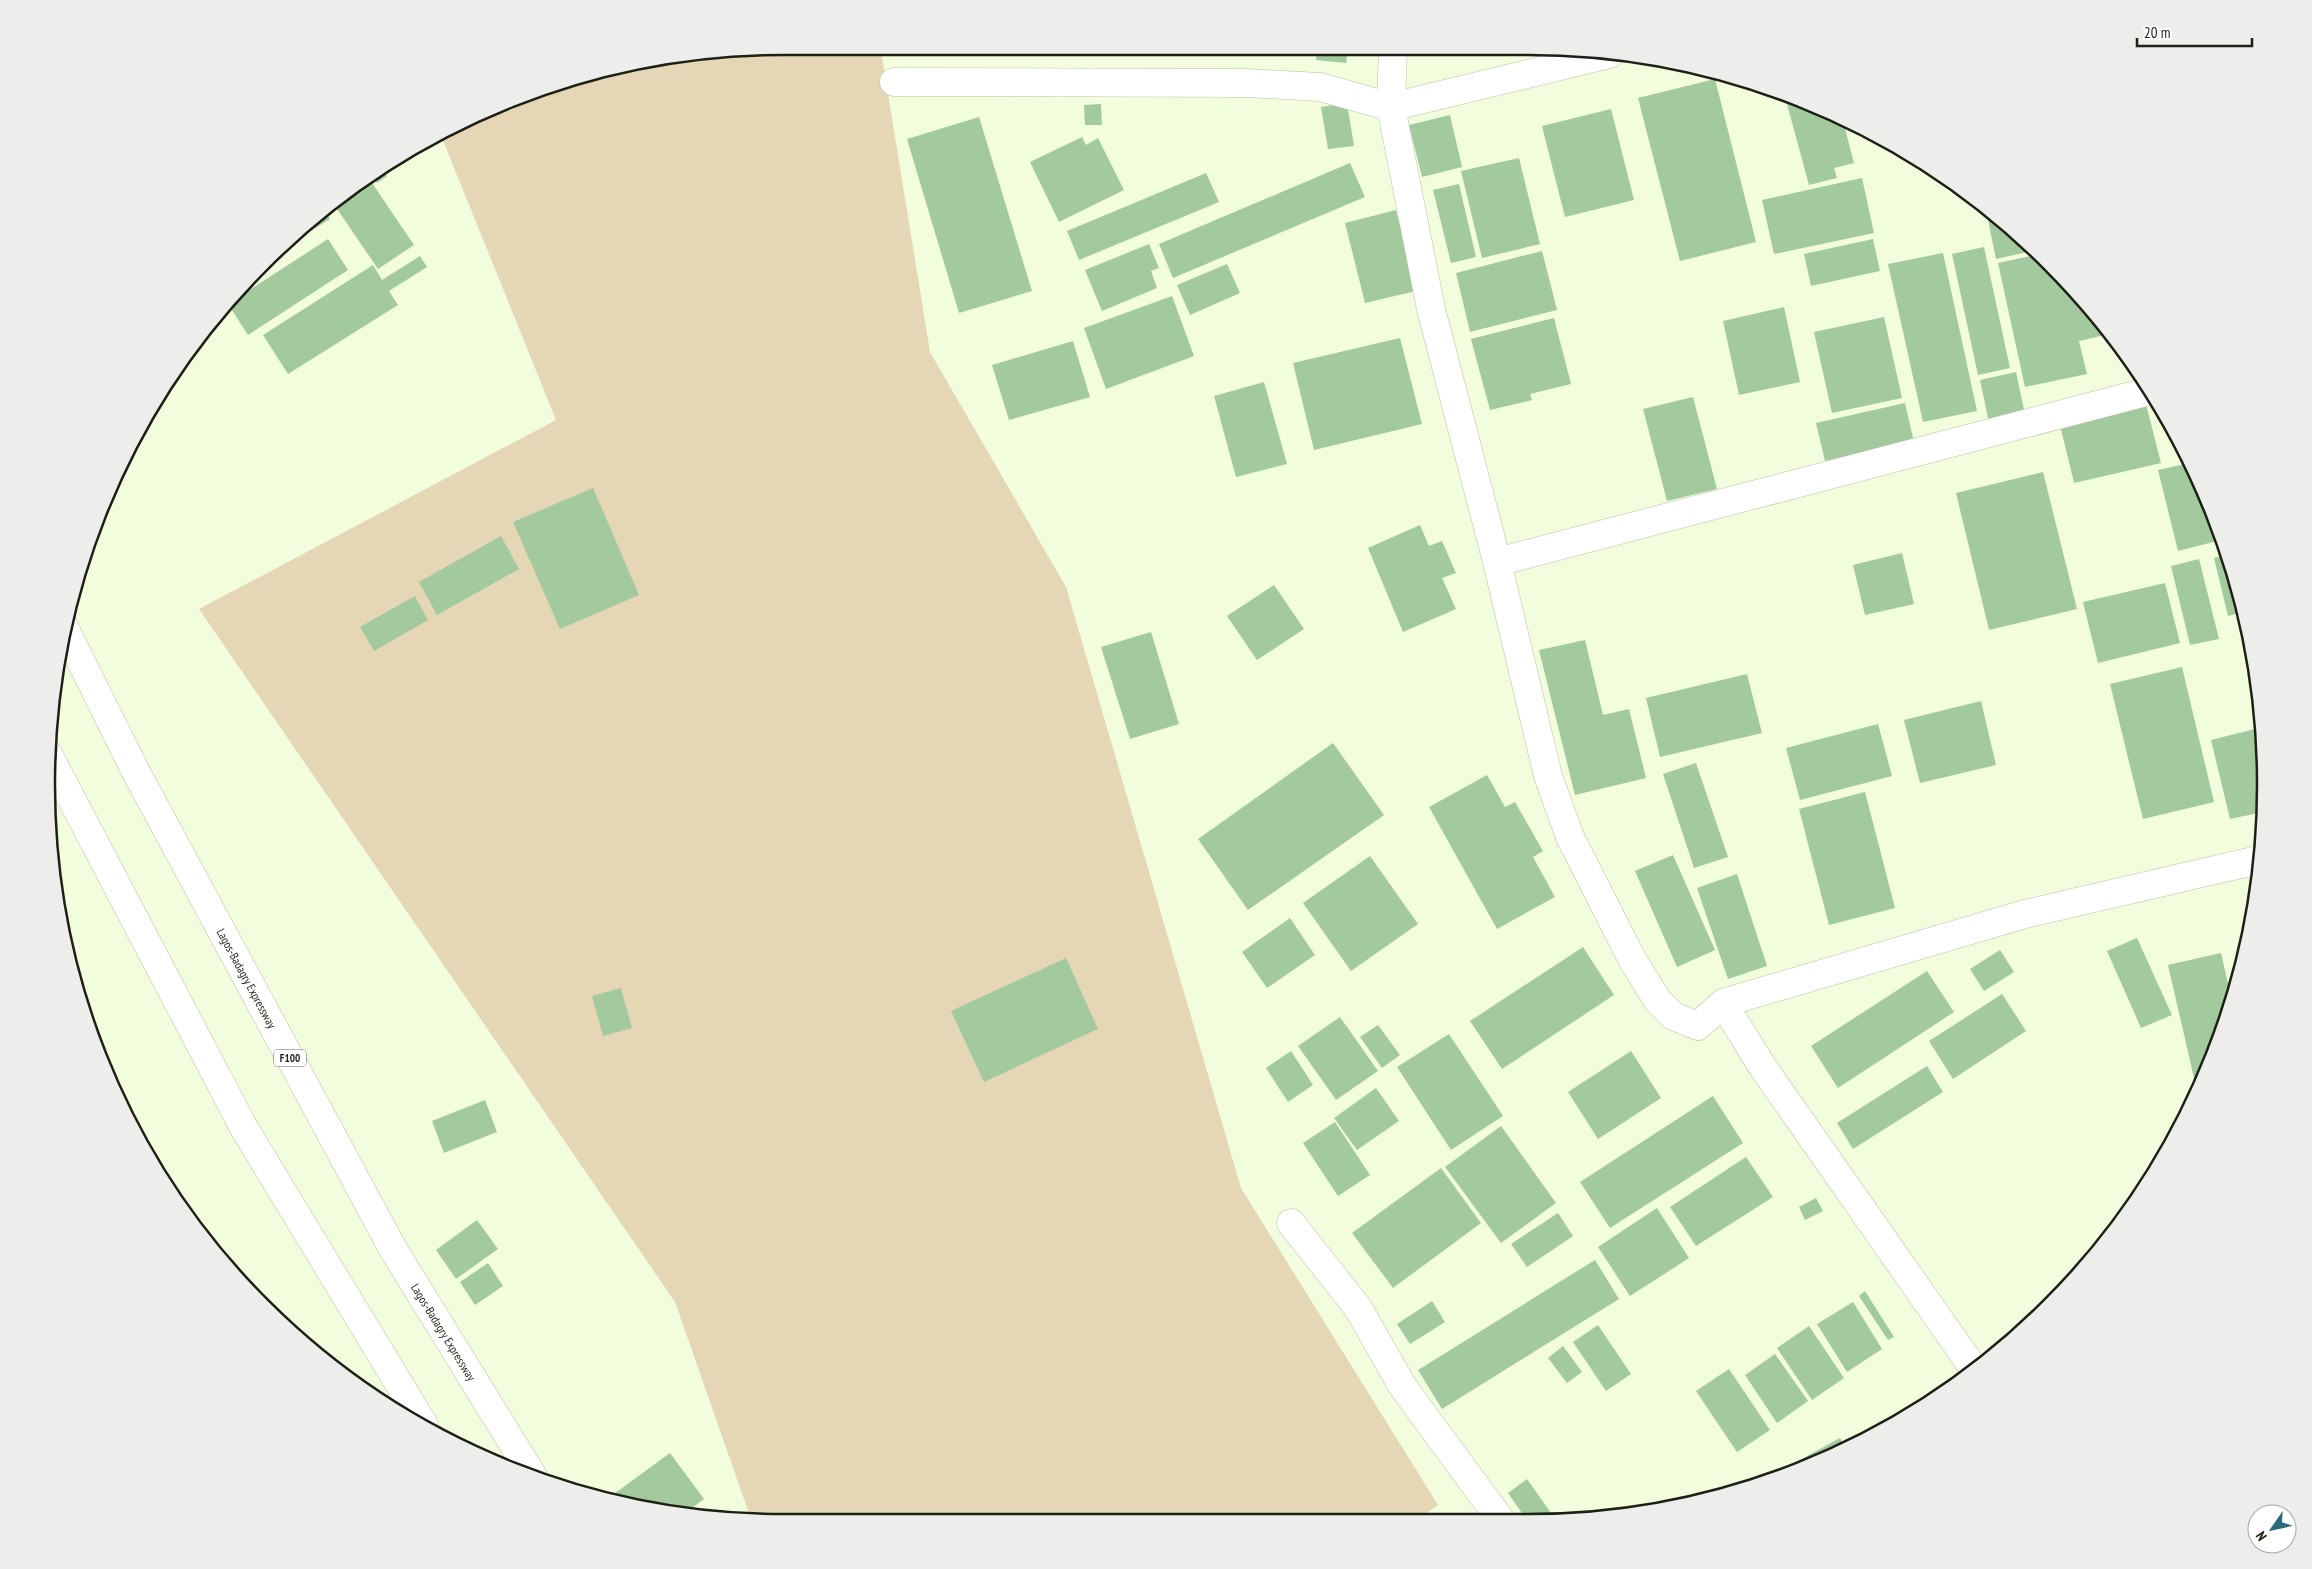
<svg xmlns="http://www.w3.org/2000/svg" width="2312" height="1569" font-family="'PT Sans Narrow',sans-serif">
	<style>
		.green { fill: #e5d6b6 }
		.building { fill: #a3ca9f }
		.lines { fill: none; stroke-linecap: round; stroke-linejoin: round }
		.minor-casing { stroke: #b8c3a4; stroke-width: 29 }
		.highway-casing { stroke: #b8c3a4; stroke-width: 29 }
		.minor { stroke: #fff; stroke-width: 28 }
		.highway { stroke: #fff; stroke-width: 28 }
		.labels { text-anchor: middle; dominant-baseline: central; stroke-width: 5; stroke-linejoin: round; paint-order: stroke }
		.shield { fill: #fff; stroke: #61645b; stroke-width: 1 }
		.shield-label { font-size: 11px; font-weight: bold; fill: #1d2115 }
		.street-label { font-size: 12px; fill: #1d2115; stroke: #fff }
		.rim { fill: none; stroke: #1d2115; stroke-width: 2.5 }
	</style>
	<rect width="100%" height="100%" fill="#f1fddc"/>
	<path class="green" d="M881 51 930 352 1066 587 1241 1188 1438 1505 1412 1523H785L751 1519 675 1302 199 609 556 420 440 133 458 122 547 85 688 53Z"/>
	<path class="building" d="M1317 48H1348L1346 63 1316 60Z
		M1715 79 1756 242 1680 261 1638 98Z
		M1784 93 1842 117 1854 163 1834 168 1837 178 1809 185Z
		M1347 103 1354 146 1328 149 1321 107Z
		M1101 104 1102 125H1085L1084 105Z
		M1611 109 1634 200 1565 217 1542 126Z
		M1450 115 1462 167 1422 177 1409 125Z
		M979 117 1032 291 959 313 907 139Z
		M1082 137 1086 145 1098 138 1124 190 1059 222 1030 162Z
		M1519 158 1540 244 1482 258 1461 171Z
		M1350 163 1365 197 1173 278 1159 244Z
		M381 167 387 176 377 183 371 174Z
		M1206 173 1219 202 1079 260 1067 231Z
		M368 177 414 245 378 269 333 203Z
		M1862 178 1874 233 1774 254 1762 200Z
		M1459 184 1476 257 1451 263 1433 190Z
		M331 204 333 208 326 212 330 219 277 252 298 230Z
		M1396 210 1416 291 1365 303 1345 223Z
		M1994 214 2036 250 1996 259 1987 215Z
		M328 239 348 270 248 335 228 304Z
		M1873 239 1880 271 1811 286 1804 254Z
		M1149 244 1159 268 1151 271 1157 288 1102 311 1085 270Z
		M1984 247 2010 368 1978 375 1952 254Z
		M1542 251 1557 310 1470 332 1456 273Z
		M1943 253 1977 411 1923 422 1888 264Z
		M2040 254 2049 262 2103 327 2105 335 2079 341 2087 374 2025 387 1998 263Z
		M420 256 427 267 389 291 398 305 288 374 263 335 373 265 382 280Z
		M1227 264 1240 293 1190 315 1177 285Z
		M1172 296 1194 356 1106 389 1084 328Z
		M1784 307 1800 382 1739 395 1723 321Z
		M1884 317 1902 398 1832 413 1814 332Z
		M1554 318 1571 384 1530 394 1532 400 1490 410 1471 339Z
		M1400 338 1422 424 1314 450 1293 363Z
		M1073 341 1090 397 1009 420 992 365Z
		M2124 353 2137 369 2128 371Z
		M2016 372 2026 419 1990 427 1980 380Z
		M1264 382 1287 464 1236 477 1214 396Z
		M1693 397 1717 489 1667 501 1643 409Z
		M1905 403 1914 442 1825 461 1816 423Z
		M2146 404 2161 463 2074 483 2060 425Z
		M2189 463 2209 502 2221 540 2178 551 2158 470Z
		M2043 472 2077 609 1989 630 1956 493Z
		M593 488 639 595 560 629 513 522Z
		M1420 525 1429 546 1442 541 1456 573 1442 578 1456 609 1403 632 1368 548Z
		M501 536 519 569 437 615 419 582Z
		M1902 553 1914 604 1865 615 1853 565Z
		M2226 555 2243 612 2228 616 2214 558Z
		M2199 559 2219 639 2190 645 2171 566Z
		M2165 583 2180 643 2098 663 2083 602Z
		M1274 585 1304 629 1257 660 1227 616Z
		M415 596 428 620 374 651 360 627Z
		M1151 632 1179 724 1130 739 1101 647Z
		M1585 640 1603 715 1629 709 1646 778 1575 795 1539 650Z
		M2182 667 2214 802 2143 819 2110 684Z
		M1747 674 1762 733 1660 757 1646 698Z
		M1981 701 1996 765 1920 783 1904 720Z
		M1878 724 1892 776 1800 800 1786 748Z
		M2255 729 2264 763 2266 784 2263 812 2230 819 2211 740Z
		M1333 743 1384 815 1248 910 1198 839Z
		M1696 763 1728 857 1694 868 1663 774Z
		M1487 775 1505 807 1515 802 1543 851 1533 857 1555 897 1497 929 1429 807Z
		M1865 792 1895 908 1829 925 1799 809Z
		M1673 855 1715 950 1677 967 1635 871Z
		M1370 856 1418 924 1351 971 1303 903Z
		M1737 874 1767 966 1728 979 1697 888Z
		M1290 918 1315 955 1267 988 1242 952Z
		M2137 938 2172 1015 2141 1028 2107 951Z
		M1583 947 1614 995 1502 1069 1470 1021Z
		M2000 950 2014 972 1984 991 1970 969Z
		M2221 953 2231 997 2210 1067 2197 1091 2168 965Z
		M1066 958 1098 1029 984 1082 951 1011Z
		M1927 971 1954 1012 1838 1088 1811 1046Z
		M621 988 632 1028 603 1036 592 996Z
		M2002 994 2026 1031 1953 1079 1929 1041Z
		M1340 1017 1378 1071 1336 1100 1298 1046Z
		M1378 1025 1400 1055 1382 1068 1360 1037Z
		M1449 1034 1503 1116 1451 1150 1397 1067Z
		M1291 1051 1313 1085 1288 1102 1266 1068Z
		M1631 1051 1661 1098 1598 1139 1568 1092Z
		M1927 1066 1943 1092 1853 1149 1837 1123Z
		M1376 1088 1399 1121 1357 1150 1334 1118Z
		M1713 1096 1743 1143 1610 1228 1580 1182Z
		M485 1100 497 1132 444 1153 432 1121Z
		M1335 1122 1370 1175 1338 1196 1303 1143Z
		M1501 1126 1556 1203 1501 1243 1445 1167Z
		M1746 1157 1773 1197 1696 1246 1670 1207Z
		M1441 1168 1481 1223 1393 1288 1352 1233Z
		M2144 1189 2138 1199 2136 1197Z
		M1816 1198 1823 1211 1805 1220 1799 1207Z
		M1657 1208 1689 1258 1630 1296 1598 1247Z
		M1558 1213 1573 1236 1527 1267 1511 1244Z
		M477 1220 498 1249 456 1279 436 1250Z
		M1595 1260 1619 1299 1442 1409 1418 1370Z
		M488 1263 503 1286 475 1305 460 1282Z
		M1865 1291 1894 1337 1888 1340 1859 1296Z
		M1432 1301 1445 1322 1410 1344 1397 1324Z
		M1853 1302 1882 1349 1847 1372 1817 1324Z
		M1598 1325 1631 1374 1606 1391 1573 1342Z
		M1809 1326 1844 1378 1812 1400 1777 1348Z
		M1563 1346 1582 1372 1567 1383 1548 1358Z
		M1775 1354 1808 1401 1777 1423 1745 1375Z
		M1729 1369 1770 1430 1737 1452 1696 1391Z
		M1840 1438 1845 1448 1810 1466 1761 1481Z
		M670 1453 704 1499 685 1513 641 1509 607 1499Z
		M1527 1479 1556 1520 1529 1523 1508 1493Z
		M1467 1518 1471 1523H1460Z"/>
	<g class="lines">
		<g class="minor-casing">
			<path id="minor" d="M1393 47 1391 107 1431 309 1497 562 1548 776 1570 837 1633 961 1658 1001 1673 1016 1698 1026 1723 1003 1762 1066 1974 1369
				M894 82 1246 83 1320 87 1391 107 1610 54
				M1497 562 2150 391
				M1723 1003 2025 914 2258 860
				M1291 1223 1358 1308 1403 1387 1503 1523"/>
		</g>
		<g class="highway-casing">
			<g id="highway">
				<path id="s1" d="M64 627 136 772 393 1249 534 1478"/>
				<path d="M48 754 244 1128 424 1425"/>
			</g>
		</g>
		<use href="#minor" class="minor"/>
		<use href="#highway" class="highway"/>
	</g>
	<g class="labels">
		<rect class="shield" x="274" y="1049.5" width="32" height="17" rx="4"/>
		<g class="shield-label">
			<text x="290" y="1058">F100</text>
		</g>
		<g class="street-label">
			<text stroke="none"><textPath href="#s1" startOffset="396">Lagos-Badagry Expressway</textPath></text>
			<text stroke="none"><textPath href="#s1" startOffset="801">Lagos-Badagry Expressway</textPath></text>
		</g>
	</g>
	<path d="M0 0H2312V1569H0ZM784 55H1528A729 729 0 0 1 2257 784V785A729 729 0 0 1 1528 1514H784A729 729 0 0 1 55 785V784A729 729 0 0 1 784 55Z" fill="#ededec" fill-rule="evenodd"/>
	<path class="rim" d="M784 55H1528A729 729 0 0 1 2257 784V785A729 729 0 0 1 1528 1514H784A729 729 0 0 1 55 785V784A729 729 0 0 1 784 55Z"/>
	<g transform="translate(2272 1529) rotate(236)"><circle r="24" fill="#ffffff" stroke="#a5a6a1"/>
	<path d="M0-4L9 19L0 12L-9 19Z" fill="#286b7d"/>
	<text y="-8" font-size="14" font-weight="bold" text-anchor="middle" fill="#1d2115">N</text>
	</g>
	<path d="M2137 38v8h115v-8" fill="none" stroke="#1d2115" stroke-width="2.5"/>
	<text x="2144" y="38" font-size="15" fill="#1d2115" stroke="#ffffff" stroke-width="4" paint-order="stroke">20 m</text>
</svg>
